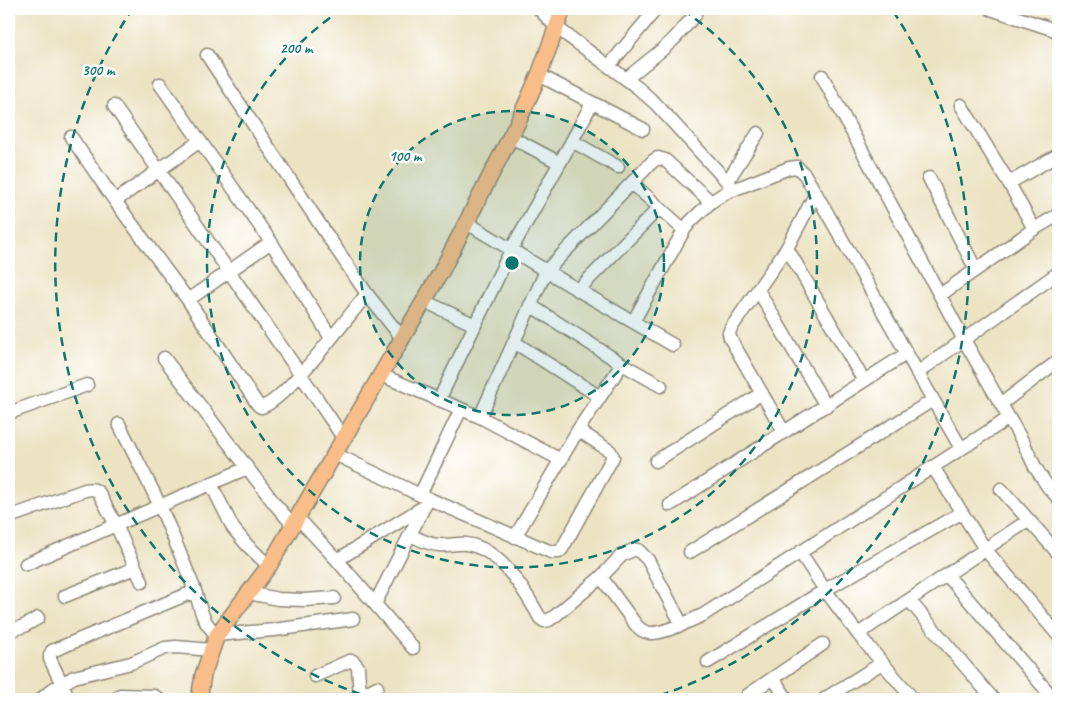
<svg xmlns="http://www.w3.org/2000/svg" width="1067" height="708" font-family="Caveat,sans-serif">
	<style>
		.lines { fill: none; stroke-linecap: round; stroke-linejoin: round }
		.minor-casing { stroke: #8c8777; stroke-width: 15 }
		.major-casing { stroke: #8c8777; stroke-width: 18 }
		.minor { stroke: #fff; stroke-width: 12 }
		.major { stroke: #f8bd89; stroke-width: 15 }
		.ring { fill: none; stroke: #0f766e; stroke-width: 2.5; stroke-dasharray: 9 6 }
		.centre { fill: #0f766e; stroke: #fff; stroke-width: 2.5 }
		.ring-label { font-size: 15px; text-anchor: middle; font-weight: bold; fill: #0f766e; stroke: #fff; stroke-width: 5; stroke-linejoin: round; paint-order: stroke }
	</style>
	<rect width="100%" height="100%" fill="#fff"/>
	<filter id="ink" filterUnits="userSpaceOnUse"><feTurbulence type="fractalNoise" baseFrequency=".02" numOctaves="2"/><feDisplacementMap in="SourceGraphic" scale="10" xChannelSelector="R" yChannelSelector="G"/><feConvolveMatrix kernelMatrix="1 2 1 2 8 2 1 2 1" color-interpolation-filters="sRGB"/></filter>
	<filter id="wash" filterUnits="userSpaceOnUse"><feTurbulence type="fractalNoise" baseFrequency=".0096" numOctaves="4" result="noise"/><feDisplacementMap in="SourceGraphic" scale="20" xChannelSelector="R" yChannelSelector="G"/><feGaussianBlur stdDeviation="1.12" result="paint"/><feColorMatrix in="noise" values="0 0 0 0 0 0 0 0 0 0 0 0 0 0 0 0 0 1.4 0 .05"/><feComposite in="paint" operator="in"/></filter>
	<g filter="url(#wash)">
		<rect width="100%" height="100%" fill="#ece3c3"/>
	</g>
	<g filter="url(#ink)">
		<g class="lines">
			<g class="minor-casing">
				<path id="minor" d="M539 9 556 27 638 88 656 104 734 189
					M991 9 1058 31
					M207 55 327 235 367 294 402 338
					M609 66 656 9
					M539 75 643 129
					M822 76 964 340 1024 444 1035 467 1048 487 1058 498
					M626 79 663 49 675 38 695 15
					M160 84 271 242 331 338
					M961 105 1009 183 1034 229
					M114 106 301 375 344 439
					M71 137 115 201 188 300 258 405 261 407C284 403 349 315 367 294
					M511 137 560 163
					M572 141 618 167
					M929 178 976 270
					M727 182 758 133
					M632 183 684 230
					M1009 183 1058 155
					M115 201 200 141
					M467 223 578 290 673 345
					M787 248 864 381
					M578 290 659 208
					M758 290 826 406
					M940 295 1034 229 1058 215
					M188 300 271 242
					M424 301 475 325
					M530 305 622 364 661 386
					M633 322 684 230 690 222 711 202 725 193 789 168 797 167 805 175C858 265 908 358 961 448
					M514 342 600 397
					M164 358 274 503 294 526
					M917 373 1058 273
					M381 375 480 417 561 460
					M439 400 511 250 572 141 592 103
					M1001 404 1058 361
					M9 413 87 385
					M480 417 546 271 653 161 658 158 665 160 711 202
					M119 424C132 451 147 478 160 506 172 533 183 561 194 588 201 607 200 620 217 635L274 630 353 619
					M784 432 730 338 729 333 731 328 787 248 816 193
					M335 454 420 495 551 552H559L562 549 613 457 610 451 578 430
					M656 461 762 393
					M933 467 985 549 1058 635
					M211 484 233 528 247 545 269 566
					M1001 489 1058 553
					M420 495 461 409
					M670 505 906 354
					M9 517 85 490C91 489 94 488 99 493L116 525 142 582
					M298 518 337 560 413 648
					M410 535C419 539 429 545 439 545 448 546 457 543 466 544 500 548 525 591 540 618L544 621 549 620 555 616 601 577 622 555 633 550H638L648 560 682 625
					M515 537 578 430 622 364
					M690 552 933 400
					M800 552 825 590 858 634 913 699
					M337 560 425 506
					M26 564 247 468
					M947 575 1054 699
					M601 577 636 625C640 629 643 632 650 633 664 634 689 621 703 615L1009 418
					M249 593 278 599 304 600 334 598
					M65 596 135 568
					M909 600 993 699
					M375 604 428 499
					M9 631 24 626 38 618
					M858 634 1029 520
					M708 662 825 590 961 513
					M315 676 349 661H353L358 667 360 696
					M773 678 787 699
					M120 695 154 696 159 699
					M748 695 823 644
					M355 698 377 687
					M41 699 53 689 74 677 131 663 165 648 176 647 212 650
					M69 699 50 659V655L52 651 195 591
					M824 699 882 663"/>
			</g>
			<g class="major-casing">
				<path id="major" d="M199 699 203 675 217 635 269 566 441 272 518 122 539 75 563 9"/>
			</g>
			<use href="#minor" class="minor"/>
			<use href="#major" class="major"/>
		</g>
	</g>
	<circle cx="512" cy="263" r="152" fill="#0f766e" fill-opacity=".12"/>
	<g class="ring">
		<circle cx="512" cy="263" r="152"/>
		<path d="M683 10A305 305 0 1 1 341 10"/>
		<path d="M375 699A457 457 0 0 1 131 11M893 11A457 457 0 0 1 649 699"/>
	</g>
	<circle cx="512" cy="263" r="8" class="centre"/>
	<g class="ring-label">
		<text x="296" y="53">200 m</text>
		<text x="98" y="75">300 m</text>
		<text x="405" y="161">100 m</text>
	</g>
	<rect width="1067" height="708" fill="none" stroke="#fff" stroke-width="30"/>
</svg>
